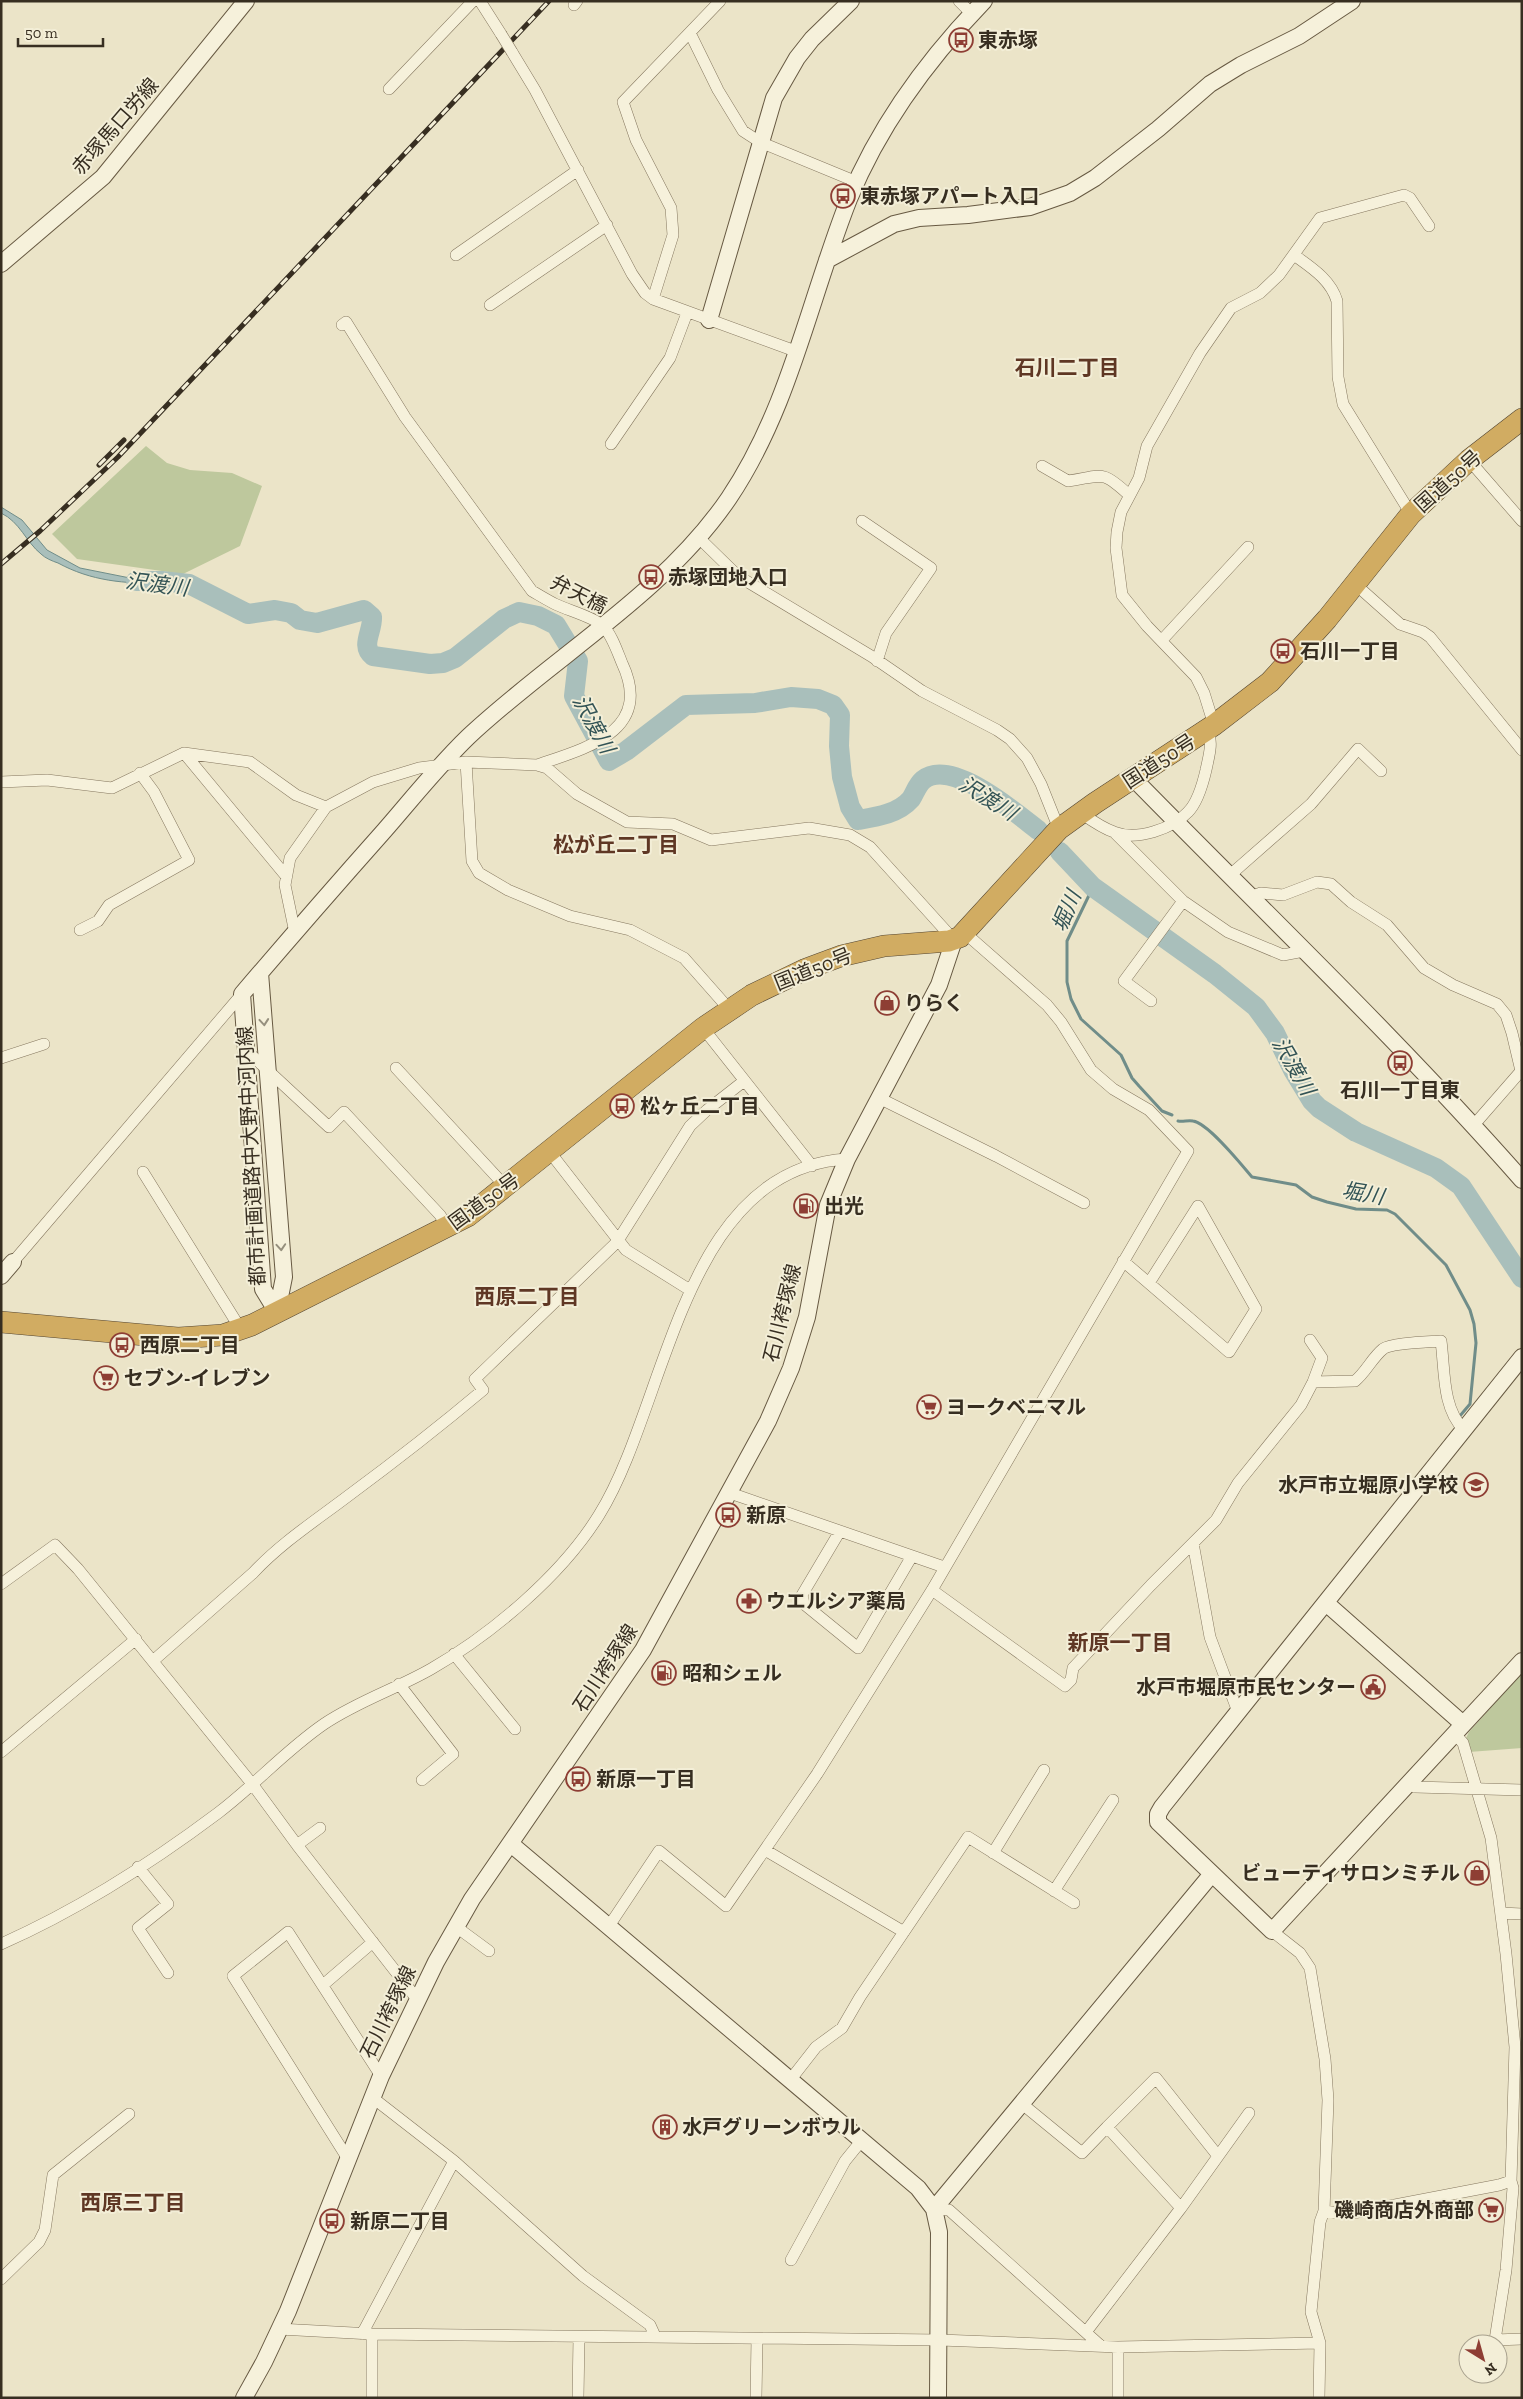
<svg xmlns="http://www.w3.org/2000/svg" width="1523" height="2399" font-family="'Zilla Slab','Noto Sans JP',serif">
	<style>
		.green { fill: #bec89d }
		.water { fill: #a9bfbb; stroke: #708d89 }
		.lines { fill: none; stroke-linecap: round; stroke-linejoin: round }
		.stream { stroke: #708d89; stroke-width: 3 }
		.river { stroke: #a9bfbb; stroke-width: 20 }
		.street-casing { stroke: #85775f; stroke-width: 12 }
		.secondary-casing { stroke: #675942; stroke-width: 18 }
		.highway-casing { stroke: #534532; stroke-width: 22 }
		.street { stroke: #f6f1db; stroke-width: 11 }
		.secondary { stroke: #f6f1db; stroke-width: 16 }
		.highway { stroke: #d1ac62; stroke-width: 21 }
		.rail-casing { stroke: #372e21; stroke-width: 5 }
		.rail { stroke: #f3eed7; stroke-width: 3; stroke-dasharray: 9; stroke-linecap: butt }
		.street-bridge-casing { stroke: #85775f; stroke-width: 12; stroke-linecap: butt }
		.street-bridge { stroke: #f6f1db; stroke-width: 11 }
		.oneway { stroke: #96907e }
		.labels { text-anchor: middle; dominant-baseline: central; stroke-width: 4; stroke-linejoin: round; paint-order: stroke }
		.poi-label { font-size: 20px; font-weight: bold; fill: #372e21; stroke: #f3eed7; text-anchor: start }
		.street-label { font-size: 20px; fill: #372e21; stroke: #f3eed7 }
		.neighbourhood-label { font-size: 21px; font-weight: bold; fill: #5f3724; stroke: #f3eed7 }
		.water-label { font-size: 21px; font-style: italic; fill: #325355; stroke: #f3eed7 }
	</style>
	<rect width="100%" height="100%" fill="#ebe4c8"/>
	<path class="green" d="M146 446 167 463 190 470 232 473 262 486 240 546 183 574 77 559 52 534Z
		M1522 1673V1748L1469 1752 1466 1738 1469 1732Z"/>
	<path class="water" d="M1 507 22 520 47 550 80 568 130 578H163L162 583C125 584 91 581 58 563 52 561 45 558 41 554 26 542 20 522 1 513Z"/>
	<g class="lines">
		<path class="stream" d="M1093 887 1067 941V982L1071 999 1081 1019 1121 1055 1132 1078 1139 1086 1162 1111 1172 1115
			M1178 1121C1183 1122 1188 1120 1193 1121 1208 1123 1241 1164 1252 1177L1296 1185 1312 1197 1327 1202 1356 1209 1387 1210 1395 1214 1446 1265 1470 1310 1474 1324 1476 1343 1470 1404 1459 1417"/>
		<path class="river" d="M136 581H162L189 584 248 614 275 610 291 613 300 620 317 623 364 610 372 617C373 631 360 646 373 656L430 664 443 663 455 658 504 619 519 612 538 616 556 625 578 661 574 696 609 761 626 751 686 705 755 703 791 697 818 699 833 705 840 715 839 746 842 777 850 807 858 820C876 817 898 814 911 799 915 793 917 785 923 780 951 757 1016 813 1038 830
			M1060 852 1093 887 1215 974 1256 1007 1275 1033 1293 1070 1312 1101 1319 1108 1356 1132 1436 1168 1461 1186 1522 1278"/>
		<g class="street-casing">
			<path id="street" d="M480 1 501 34
				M959 1 972 14
				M574 5 577 1
				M690 33 718 90 743 131 760 142 857 182
				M512 52 535 90 632 274 645 293 653 299 798 352
				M389 89 473 1
				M456 255 578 170
				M1294 255C1312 268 1331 280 1337 301L1338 377 1343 404 1411 514
				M653 299 673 235 671 208 636 140 623 102 720 1
				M490 305 607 225
				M342 325 346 322 405 417 532 591C539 595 547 600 555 604 567 610 594 617 603 626 612 635 617 651 622 663 654 731 587 748 537 765
				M611 444 670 358 687 313
				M1469 460 1522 521
				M1042 466 1068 481C1103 476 1101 469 1129 495
				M862 521 931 568 886 633 877 661
				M698 537 738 576 871 656 922 691 997 730 1010 739 1027 758 1041 784 1059 829
				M1355 584 1400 624 1423 632 1430 637 1522 750
				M1162 640 1248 547
				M1214 725 1204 693 1196 677 1147 626 1122 595 1116 548 1117 532 1121 512 1139 478 1147 446 1200 353 1231 308 1260 293 1279 275 1320 218 1404 195 1410 198 1429 226
				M184 753 286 876
				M466 762 472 861 479 873 508 890 570 916 630 930 684 958 729 1009
				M1 782 47 780 112 788 184 753 250 762 296 795 326 807
				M1081 813C1091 820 1102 828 1114 832 1137 841 1172 829 1188 812 1198 802 1203 783 1206 770 1209 755 1213 744 1208 730
				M1115 833 1183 901 1228 932 1283 955 1304 951
				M1229 876 1311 804 1358 749 1381 771
				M1250 897 1261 893 1283 895 1317 882 1331 884 1351 902 1387 925 1424 968 1453 985 1497 1004 1506 1015 1512 1033 1521 1071 1473 1126
				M80 930 98 921 109 905 189 860 154 792 140 773
				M295 933 285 885 290 858 326 807 373 782 419 768 466 762 537 765 547 768 577 794 627 822 673 824 711 840 809 828 850 835 870 847 954 940
				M1151 1001 1124 981 1183 901
				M703 1028 812 1166
				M247 1051 329 1127 344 1112 440 1215 448 1228
				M1 1058 44 1044
				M396 1068 506 1187
				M879 1098 996 1156 1084 1203
				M549 1151 626 1250 690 1290
				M143 1172 235 1320 238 1331
				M1123 1261 1229 1352 1256 1309 1198 1206 1149 1283
				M13 1262 242 994
				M1313 1382 1355 1381C1366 1372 1372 1358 1383 1349 1391 1343 1429 1342 1441 1341 1445 1371 1442 1408 1464 1430
				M730 1493 944 1567
				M840 1531 802 1595 804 1604 858 1648 912 1556
				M1193 1543 1210 1637 1238 1712
				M1 1584 55 1545 78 1569 253 1785 297 1845 417 1999
				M932 1590 1065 1686 1071 1680 1073 1668 1151 1585 1216 1520 1238 1483 1301 1405 1313 1382 1322 1358 1310 1340
				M454 1654 515 1729
				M154 1660 253 1573C281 1543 315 1521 348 1496 394 1462 439 1427 483 1390L475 1379 617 1242 690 1126 707 1110 744 1081
				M399 1684 453 1754 422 1780
				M1454 1733 1463 1743 1491 1838 1506 1954 1515 2047 1511 2181 1513 2188 1506 2270 1495 2340 1522 2339
				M1 1752 136 1639
				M1407 1784 1415 1787 1522 1790
				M297 1845 320 1828
				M765 1850 904 1932
				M993 1853 1044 1770
				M138 1867 168 1904 138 1928 168 1973
				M1054 1891 1113 1800
				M1501 1913 1522 1914
				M455 1926 489 1951
				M609 1926 659 1851 726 1906 817 1774 932 1590 1188 1151 1149 1110 1113 1089 1091 1070 1061 1022 1047 1005 965 933
				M1272 1931 1300 1953 1310 1968 1325 2059 1328 2100 1324 2211 1320 2222 1311 2312 1320 2343 1319 2398
				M1 1944C78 1910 150 1864 218 1813 255 1785 286 1750 324 1724 358 1701 396 1689 431 1669 492 1634 562 1575 599 1515 668 1405 681 1169 847 1159
				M323 1985 373 1942
				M791 2079 816 2047 842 2028 860 1997 968 1837 1074 1903
				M373 2098 454 2161 583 2276 650 2325 655 2336
				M1021 2103 1082 2153 1107 2127 1181 2208 1086 2332
				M1107 2127 1156 2078 1218 2156
				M348 2159 233 1976 288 1932 381 2076
				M1181 2208 1249 2113
				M934 2209 949 2210 1101 2346
				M1324 2211 1348 2214 1499 2185 1511 2181
				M791 2260 845 2161 862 2140
				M1 2279 39 2242 45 2230 53 2175 129 2114
				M279 2329 372 2334 940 2340 1118 2347 1320 2343
				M362 2334 454 2161
				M372 2398V2334
				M578 2398 579 2337
				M756 2398 757 2339
				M1118 2398V2347"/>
		</g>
		<g class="secondary-casing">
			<path id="secondary" d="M827 260 894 224 919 218 968 215 1030 207 1070 193 1095 178 1158 129 1210 84 1241 65 1299 36 1352 1
				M1 264 103 177 246 1
				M709 320 774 98 797 58 812 39 851 1
				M1133 778C1263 911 1399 1040 1522 1180
				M260 973 284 1277 277 1312
				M1 1276 13 1262
				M277 1312 263 1289 242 994C289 939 336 885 384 831 411 800 438 766 468 737 553 657 663 595 729 498 790 407 809 300 849 199 879 126 929 58 984 1
				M1522 1357 1162 1807 1158 1814V1822L1272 1931 1522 1661
				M1326 1603 1463 1724
				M511 1844 918 2188 934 2209 939 2232 938 2398
				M934 2209 1211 1875
				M244 2398 264 2362 288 2311 381 2076 436 1962 472 1899 643 1650 768 1421 791 1368 807 1317 828 1205 847 1159 939 985 954 940"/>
		</g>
		<g class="highway-casing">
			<path id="highway" d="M1 1322 178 1338 223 1335 252 1325 468 1216 703 1028 752 995 806 969 841 956 884 946 949 941 960 937 1059 829 1095 803 1214 725 1270 682 1327 619 1411 514 1469 460 1522 419"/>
		</g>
		<use href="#street" class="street"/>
		<use href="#secondary" class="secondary"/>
		<use href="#highway" class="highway"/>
		<g class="rail-casing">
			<path id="rail" d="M99 465 124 440
				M1 564 40 531 118 457 549 1"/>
		</g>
		<use href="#rail" class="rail"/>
		<g class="street-bridge-casing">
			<path id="street-bridge" d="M501 34 512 52"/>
		</g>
		<use href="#street-bridge" class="street-bridge"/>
	</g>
	<defs><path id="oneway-chevron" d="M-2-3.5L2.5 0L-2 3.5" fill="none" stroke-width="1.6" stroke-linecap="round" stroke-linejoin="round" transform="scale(1.25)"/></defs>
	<g class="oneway">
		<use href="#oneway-chevron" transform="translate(264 1022) rotate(85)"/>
		<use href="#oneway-chevron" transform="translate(281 1247) rotate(86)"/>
	</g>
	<defs>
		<g id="bus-ring" transform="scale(1.25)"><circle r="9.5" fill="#f3eed7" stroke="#8e3e34" stroke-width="1.5"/><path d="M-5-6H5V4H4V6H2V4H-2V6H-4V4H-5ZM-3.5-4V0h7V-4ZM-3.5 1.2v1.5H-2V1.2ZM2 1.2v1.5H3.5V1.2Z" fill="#8e3e34"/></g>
		<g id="shop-ring" transform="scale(1.25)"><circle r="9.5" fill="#f3eed7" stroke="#8e3e34" stroke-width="1.5"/><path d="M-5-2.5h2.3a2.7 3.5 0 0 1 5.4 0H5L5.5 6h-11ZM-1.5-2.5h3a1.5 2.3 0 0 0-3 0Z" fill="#8e3e34"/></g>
		<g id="fuel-ring" transform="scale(1.25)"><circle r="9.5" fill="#f3eed7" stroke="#8e3e34" stroke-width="1.5"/><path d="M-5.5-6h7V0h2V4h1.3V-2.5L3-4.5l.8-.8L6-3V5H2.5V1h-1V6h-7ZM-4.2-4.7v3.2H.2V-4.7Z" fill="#8e3e34"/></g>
		<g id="supermarket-ring" transform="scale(1.25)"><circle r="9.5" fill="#f3eed7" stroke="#8e3e34" stroke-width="1.5"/><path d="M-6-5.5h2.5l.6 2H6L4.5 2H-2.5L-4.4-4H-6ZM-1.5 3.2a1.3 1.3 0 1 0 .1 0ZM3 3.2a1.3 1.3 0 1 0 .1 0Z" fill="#8e3e34"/></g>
		<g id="school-ring" transform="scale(1.25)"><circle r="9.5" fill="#f3eed7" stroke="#8e3e34" stroke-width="1.5"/><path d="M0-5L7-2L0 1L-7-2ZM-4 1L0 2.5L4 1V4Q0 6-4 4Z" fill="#8e3e34"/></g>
		<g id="pharmacy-ring" transform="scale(1.25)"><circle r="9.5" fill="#f3eed7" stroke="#8e3e34" stroke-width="1.5"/><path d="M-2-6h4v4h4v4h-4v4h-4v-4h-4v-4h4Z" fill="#8e3e34"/></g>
		<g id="civic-ring" transform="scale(1.25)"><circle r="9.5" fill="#f3eed7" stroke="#8e3e34" stroke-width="1.5"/><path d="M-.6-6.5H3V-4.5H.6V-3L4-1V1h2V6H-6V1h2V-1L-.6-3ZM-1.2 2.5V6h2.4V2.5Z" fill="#8e3e34"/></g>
		<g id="building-ring" transform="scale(1.25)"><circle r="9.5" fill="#f3eed7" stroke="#8e3e34" stroke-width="1.5"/><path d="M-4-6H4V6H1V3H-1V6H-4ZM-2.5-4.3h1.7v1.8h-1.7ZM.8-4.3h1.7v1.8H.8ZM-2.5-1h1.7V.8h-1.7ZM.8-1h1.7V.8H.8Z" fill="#8e3e34"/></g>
	</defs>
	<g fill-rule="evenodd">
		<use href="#bus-ring" x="961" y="40"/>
		<use href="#bus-ring" x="843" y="196"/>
		<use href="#bus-ring" x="651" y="577"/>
		<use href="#bus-ring" x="1283" y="651"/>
		<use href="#shop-ring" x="887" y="1003"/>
		<use href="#bus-ring" x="1400" y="1063"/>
		<use href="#bus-ring" x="622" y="1106"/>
		<use href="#fuel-ring" x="806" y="1206"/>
		<use href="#bus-ring" x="122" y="1345"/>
		<use href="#supermarket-ring" x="106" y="1378"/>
		<use href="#supermarket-ring" x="929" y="1407"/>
		<use href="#school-ring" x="1476" y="1485"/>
		<use href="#bus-ring" x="728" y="1515"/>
		<use href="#pharmacy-ring" x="749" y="1601"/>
		<use href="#fuel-ring" x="664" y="1673"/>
		<use href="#civic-ring" x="1373" y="1687"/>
		<use href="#bus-ring" x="578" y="1779"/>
		<use href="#shop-ring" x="1477" y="1873"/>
		<use href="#building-ring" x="665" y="2127"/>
		<use href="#supermarket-ring" x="1491" y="2210"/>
		<use href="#bus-ring" x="332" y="2221"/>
	</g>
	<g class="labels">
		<g class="poi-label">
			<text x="978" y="40">東赤塚</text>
			<text x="860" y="196">東赤塚アパート入口</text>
			<text x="668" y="577">赤塚団地入口</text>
			<text x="1300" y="651">石川一丁目</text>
			<text x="904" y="1003">りらく</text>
			<text x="1400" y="1090" text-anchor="middle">石川一丁目東</text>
			<text x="640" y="1106">松ヶ丘二丁目</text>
			<text x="824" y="1206">出光</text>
			<text x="140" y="1345">西原二丁目</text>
			<text x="124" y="1378">セブン-イレブン</text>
			<text x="946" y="1407">ヨークベニマル</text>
			<text x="1458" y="1485" text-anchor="end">水戸市立堀原小学校</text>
			<text x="746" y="1515">新原</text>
			<text x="766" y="1601">ウエルシア薬局</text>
			<text x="682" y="1673">昭和シェル</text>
			<text x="1356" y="1687" text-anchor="end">水戸市堀原市民センター</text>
			<text x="596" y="1779">新原一丁目</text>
			<text x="1460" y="1873" text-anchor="end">ビューティサロンミチル</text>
			<text x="682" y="2127">水戸グリーンボウル</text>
			<text x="1474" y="2210" text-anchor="end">磯崎商店外商部</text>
			<text x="350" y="2221">新原二丁目</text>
		</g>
		<g class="street-label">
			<text transform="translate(115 126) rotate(-49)">赤塚馬口労線</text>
			<text transform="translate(1448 481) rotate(-42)">国道50号</text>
			<text transform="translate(579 594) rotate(27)">弁天橋</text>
			<text transform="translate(1159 761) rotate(-33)">国道50号</text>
			<text transform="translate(813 969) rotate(-22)">国道50号</text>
			<text transform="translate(251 1156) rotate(-93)">都市計画道路中大野中河内線</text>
			<text transform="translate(484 1201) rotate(-36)">国道50号</text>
			<text transform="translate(782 1313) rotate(-76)">石川袴塚線</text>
			<text transform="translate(605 1668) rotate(-57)">石川袴塚線</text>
			<text transform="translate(388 2012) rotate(-64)">石川袴塚線</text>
		</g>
		<g class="neighbourhood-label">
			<text x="1067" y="367">石川二丁目</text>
			<text x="616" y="844">松が丘二丁目</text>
			<text x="527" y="1296">西原二丁目</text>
			<text x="1120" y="1642">新原一丁目</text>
			<text x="133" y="2202">西原三丁目</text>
		</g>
		<g class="water-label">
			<text transform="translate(157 584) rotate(7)">沢渡川</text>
			<text transform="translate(594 724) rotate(61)">沢渡川</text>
			<text transform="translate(988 798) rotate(32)">沢渡川</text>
			<text transform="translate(1066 911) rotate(-67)">堀川</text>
			<text transform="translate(1294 1066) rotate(60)">沢渡川</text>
			<text transform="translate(1363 1193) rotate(10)">堀川</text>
		</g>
	</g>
	<rect width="1523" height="2399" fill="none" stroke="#372e21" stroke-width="5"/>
	<g transform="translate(1483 2359) rotate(143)"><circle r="24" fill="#f3eed7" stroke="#a8a18e"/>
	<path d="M0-4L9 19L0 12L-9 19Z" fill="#8e3e34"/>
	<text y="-8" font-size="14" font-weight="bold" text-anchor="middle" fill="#372e21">N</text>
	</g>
	<path d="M18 38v8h85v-8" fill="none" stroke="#372e21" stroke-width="2.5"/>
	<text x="25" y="38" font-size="15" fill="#372e21" stroke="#f3eed7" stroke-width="4" paint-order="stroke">50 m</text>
</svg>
